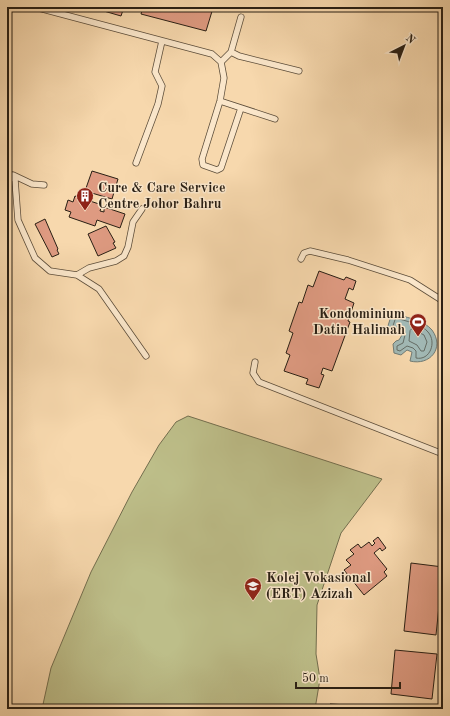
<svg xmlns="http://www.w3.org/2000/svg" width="450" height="716" font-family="'Old Standard TT',serif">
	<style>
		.green { fill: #bdbe89; stroke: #736e4e }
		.water { fill: #a1b8b4; stroke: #717b74 }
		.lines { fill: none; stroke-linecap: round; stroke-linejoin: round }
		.shore { stroke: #656c64; stroke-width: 1 }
		.building { fill: #de9a81; stroke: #291f14 }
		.lane-casing { stroke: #5c4d3a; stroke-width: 7 }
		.lane { stroke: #fae6ca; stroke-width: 5.5 }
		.labels { text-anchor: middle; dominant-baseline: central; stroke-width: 3; stroke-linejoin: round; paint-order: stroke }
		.poi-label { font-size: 14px; font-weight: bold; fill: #291f14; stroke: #fae6ca; text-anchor: start }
	</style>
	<rect width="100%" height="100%" fill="#f7d8ad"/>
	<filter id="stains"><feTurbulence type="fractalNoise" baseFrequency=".005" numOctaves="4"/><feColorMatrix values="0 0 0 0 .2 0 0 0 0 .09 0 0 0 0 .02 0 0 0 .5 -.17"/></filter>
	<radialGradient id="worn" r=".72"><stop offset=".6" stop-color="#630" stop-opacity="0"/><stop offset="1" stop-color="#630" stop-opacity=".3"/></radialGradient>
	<path class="green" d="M188 416 382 479 341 533 317 605 316 654 320 679 315 709H42L51 668 91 572 132 492 159 445 176 422Z"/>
	<path class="water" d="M392 313C404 317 424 320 432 330 445 348 430 366 410 361L412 352 407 350 401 355 394 353 393 344 396 341 399 340 402 335 387 329Z"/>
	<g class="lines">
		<path class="shore" d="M396 318C405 321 422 324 428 332 437 342 430 361 416 358V351L413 348 407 346 400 351 397 350V346L403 343 405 335 403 331 393 327Z
			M412 329 424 335 427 342 424 351H421L417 345 409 341 410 331Z"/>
	</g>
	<path class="building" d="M90 7H124L121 16Z
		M143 7H210L213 8 206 31 141 14Z
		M92 171 118 179 112 199 85 191Z
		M75 196 102 205 100 211 104 212V207L125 214 120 228 97 220 95 226 69 217 71 212 65 210 68 200 73 202Z
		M45 219 58 249 57 250 59 254 52 257 35 224Z
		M106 226 115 242 113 243 116 248 98 256 88 234Z
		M319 271 344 280 346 277 356 281 353 290 349 288 345 299 354 303 348 321 350 322 332 371 323 368 321 374 324 375 319 388 306 384 308 379 284 371 290 355 286 353 293 333 289 331 299 302 302 303 308 285 313 287Z
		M378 537 386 548 382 551 380 548 374 553 387 569 384 572 387 576 364 595 344 570 351 565 346 560 354 554 350 550 358 544 361 548 369 542 372 546 375 543 373 541Z
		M411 563 443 567 436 635 404 631Z
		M443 602V630H440Z
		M395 650 437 654 432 699 391 694Z
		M330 704 366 706 365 709H330Z
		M390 705 425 708 390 709Z"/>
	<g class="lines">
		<g class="lane-casing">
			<path id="lane" d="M35 7 212 54 221 62 224 78 220 101 202 159 203 165 217 170 221 168 241 108
				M7 18 10 7
				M231 52 241 17
				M221 62 231 52 239 56 299 71
				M220 101 275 119
				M136 163 158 104 162 86 155 72 162 41
				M8 173 15 180 18 220 35 258 50 271 77 275 99 289 146 356
				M13 175 32 184 44 185
				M301 259 304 253 310 251 348 260 410 280 443 301
				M77 275 89 268 116 261 124 256 128 247 133 222 142 209
				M255 362 253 373 259 382 443 454"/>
		</g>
		<use href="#lane" class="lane"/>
	</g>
	<defs>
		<g id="building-pin" transform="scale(0.9)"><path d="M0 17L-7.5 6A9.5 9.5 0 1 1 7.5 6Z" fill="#8f2418" stroke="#fae6ca"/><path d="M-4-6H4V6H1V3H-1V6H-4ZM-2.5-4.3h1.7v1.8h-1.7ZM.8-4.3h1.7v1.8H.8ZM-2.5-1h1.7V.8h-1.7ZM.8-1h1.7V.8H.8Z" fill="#fff"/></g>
		<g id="stadium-pin" transform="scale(0.9)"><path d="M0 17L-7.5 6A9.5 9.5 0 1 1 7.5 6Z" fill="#8f2418" stroke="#fae6ca"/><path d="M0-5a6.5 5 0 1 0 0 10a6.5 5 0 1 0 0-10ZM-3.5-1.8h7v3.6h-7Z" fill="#fff"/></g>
		<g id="university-pin" transform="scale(0.9)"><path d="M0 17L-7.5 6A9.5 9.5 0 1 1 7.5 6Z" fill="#8f2418" stroke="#fae6ca"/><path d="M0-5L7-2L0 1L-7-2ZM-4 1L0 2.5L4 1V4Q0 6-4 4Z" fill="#fff"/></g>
	</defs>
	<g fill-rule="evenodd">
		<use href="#building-pin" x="85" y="196"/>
		<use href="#stadium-pin" x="418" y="322"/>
		<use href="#university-pin" x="253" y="586"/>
	</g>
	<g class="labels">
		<g class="poi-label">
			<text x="98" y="188">Cure &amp; Care Service<tspan x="98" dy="16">Centre Johor Bahru</tspan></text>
			<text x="405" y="314" text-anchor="end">Kondominium<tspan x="405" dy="16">Datin Halimah</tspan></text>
			<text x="266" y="578">Kolej Vokasional<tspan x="266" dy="16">(ERT) Azizah</tspan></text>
		</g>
	</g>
	<rect width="450" height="716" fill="none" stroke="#f7d8ad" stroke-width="24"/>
	<rect x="8" y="8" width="434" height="700" fill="none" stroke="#291f14" stroke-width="2"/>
	<rect x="12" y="12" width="426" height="692" fill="none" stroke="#291f14"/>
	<g transform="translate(404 46) rotate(42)" stroke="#fae6ca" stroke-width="3" paint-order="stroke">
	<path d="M0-3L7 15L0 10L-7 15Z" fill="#291f14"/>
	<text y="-6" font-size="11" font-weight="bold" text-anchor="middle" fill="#291f14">N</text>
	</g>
	<path d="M296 682v6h104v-6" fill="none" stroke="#291f14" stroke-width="2"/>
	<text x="302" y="682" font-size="12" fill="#291f14" stroke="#fae6ca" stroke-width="3" paint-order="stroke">50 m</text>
	<rect width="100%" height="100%" filter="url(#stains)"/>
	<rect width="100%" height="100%" fill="url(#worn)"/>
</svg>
